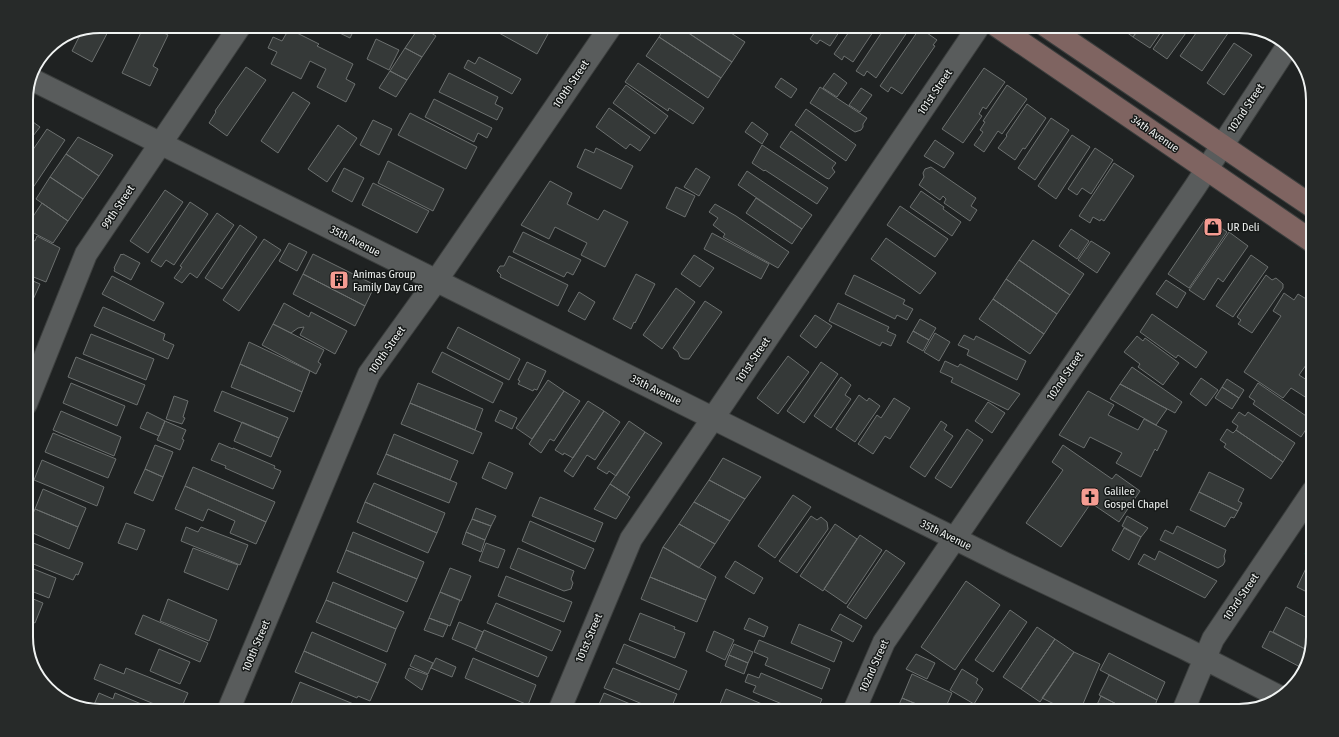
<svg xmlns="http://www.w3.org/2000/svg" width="1339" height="737" font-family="'Fira Sans Condensed',sans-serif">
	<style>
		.green { fill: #153b37 }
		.building { fill: #353938; stroke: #6c706f }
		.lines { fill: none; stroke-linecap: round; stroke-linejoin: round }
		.street-casing { stroke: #3c3f3e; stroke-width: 24 }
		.secondary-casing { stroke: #3c3f3e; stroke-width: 24 }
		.street { stroke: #595c5c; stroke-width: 22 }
		.secondary { stroke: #7f6461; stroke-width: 22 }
		.labels { text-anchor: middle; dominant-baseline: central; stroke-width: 3; stroke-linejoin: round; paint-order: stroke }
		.street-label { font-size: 11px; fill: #f0f3f2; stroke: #161918 }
		.poi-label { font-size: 11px; fill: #f0f3f2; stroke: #161918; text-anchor: start }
		.rim { fill: none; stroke: #f0f3f2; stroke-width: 2 }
	</style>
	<rect width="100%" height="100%" fill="#1f2222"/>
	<path class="green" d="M1313 541V558L1304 554Z"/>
	<path class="building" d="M100 26H111L92 62 72 51 83 29Z
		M144 26H150L168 35 153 66 158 69 150 86 122 73Z
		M184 26H196L193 31Z
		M325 26H356L350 38Z
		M420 26 436 36 422 57 405 48Z
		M498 26H533L548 34 537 54 499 33 502 28Z
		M542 26H555L551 32Z
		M666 26H678L732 62 721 78 659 37Z
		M678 26H720L745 42 732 62Z
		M791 26H810L807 30 802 27 799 31Z
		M819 26H843L830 46 820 40 817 44 810 39Z
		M853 26H877L853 62 844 56 842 60 834 54Z
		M886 26H909L910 28 876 78 867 71 864 76 856 71Z
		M1106 26H1115L1112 30Z
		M1118 26H1141L1133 37Z
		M1141 26 1145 27 1146 26H1165L1150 48 1133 37Z
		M1169 26H1191L1167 59 1153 49Z
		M1201 26H1233L1202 71 1180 56Z
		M920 28 937 40 933 45 935 46 902 94 891 87 888 92 880 86Z
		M289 29 319 44 317 46 353 64 346 79 355 84 346 102 317 87 326 69 310 61 301 79 271 64 277 52 268 48 273 37 282 41Z
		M659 37 721 78 708 98 646 56Z
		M376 39 399 50 389 70 367 59Z
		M1234 43 1252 55 1224 95 1207 83Z
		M405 48 422 57 407 80 390 71Z
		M479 57 521 79 512 94 464 68 468 60 475 64Z
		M638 63 704 108 693 124 669 108 668 111 625 82Z
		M246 67 266 80 227 136 209 123 216 112 215 111Z
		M984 68 1005 82 986 109 983 107 979 114 982 116 963 143 942 129Z
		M390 71 407 80 396 97 379 88Z
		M449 73 498 97 495 104 503 108 497 120 439 92Z
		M834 73 847 83 837 97 823 88Z
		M781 78 797 89 791 98 775 87Z
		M626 85 668 116 655 134 613 103Z
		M1007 85 1027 99 1002 134 998 131 984 152 974 145 983 132 980 130 985 122 983 121Z
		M820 87 867 118 863 124V127L861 130 855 132 810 103Z
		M861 88 872 95 860 112 849 105Z
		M293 92 310 103 278 153 261 141Z
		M434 99 492 128 487 138 478 133 474 142 425 117Z
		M1027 104 1046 118 1025 149 1023 148 1015 160 998 148 1007 136 1006 135Z
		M609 108 650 137 640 151 630 144 626 149 596 127Z
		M806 109 856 145 846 161 795 125Z
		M410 113 477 147 466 169 398 135Z
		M26 117 40 127 26 145Z
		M1051 118 1069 130 1035 180 1018 168Z
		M373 120 392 129 379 155 360 145Z
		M752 122 768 134 762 144 745 132Z
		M338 125 357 138 327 182 308 169Z
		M47 129 65 140 30 192 26 190V160Z
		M791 131 836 163 832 168 835 172 829 179 826 178 780 147Z
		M1072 135 1090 147 1056 199 1038 186Z
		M78 137 113 155 99 176 66 154Z
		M935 140 954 153 944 168 924 156Z
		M762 145 828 188 817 204 765 170 764 171 752 163Z
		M596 148 633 166 621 189 577 167 585 149 594 153Z
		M1095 148 1113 160 1091 194 1082 188 1077 195 1068 189Z
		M66 154 99 176 83 199 50 177Z
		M388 161 444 189 433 211 378 183Z
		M1114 163 1134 176 1104 221 1101 219 1100 221 1093 217 1090 223 1079 216Z
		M931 167 976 198 971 206 977 210 970 221 944 203 946 199 943 196 940 200 919 185 924 177 923 173 925 169Z
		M344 168 364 178 352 202 332 191Z
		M696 168 710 177 699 196 684 187Z
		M747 171 812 215 802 229 738 185Z
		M50 177 83 199 68 221 36 199Z
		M550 181 572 193 567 204 598 220 604 210 628 222 605 267 581 255 587 243 555 227 549 239 521 225Z
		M373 183 429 211 417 233 362 205Z
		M676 187 695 196 685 217 666 208Z
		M165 190 183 202 148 253 130 241Z
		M921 191 944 207 943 209 961 222 952 236 910 207Z
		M756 198 802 229 792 244 746 213Z
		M190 202 208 214 174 265 166 260 161 267 151 261Z
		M42 203 68 221 53 243 26 229V227Z
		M715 204 736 216 789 252 778 268 723 237 725 234 713 225 718 218 709 212Z
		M900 206 948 239 935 257 887 225Z
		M217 213 234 225 197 278 190 273 182 283 174 278 182 267 180 266Z
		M1206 218 1227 232 1189 288 1168 274Z
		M240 225 257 237 222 289 205 278Z
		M1071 229 1089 241 1077 259 1059 246Z
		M523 232 581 260 573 275 567 272 564 277 513 252Z
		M1229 232 1248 246 1223 282 1218 278 1204 300 1189 290Z
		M712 233 769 264 761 279 704 249Z
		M37 236 60 248 46 282 26 274V237L35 241Z
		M886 238 936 273 920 294 871 259Z
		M264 239 281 250 239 311 223 300Z
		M1033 240 1084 274 1070 295 1019 260Z
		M1091 241 1110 253 1097 273 1078 260Z
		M289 243 307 252 297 271 279 261Z
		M121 254 122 255 123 254 140 263 131 280 114 271 115 269 114 268Z
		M313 254 375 285 365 306 303 274Z
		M694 255 714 268 700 287 681 274Z
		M1251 255 1268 267 1233 317 1216 306Z
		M509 256 568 285 558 306 500 277 501 275 497 271 500 266H504Z
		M1019 260 1070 295 1057 314 1006 279Z
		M303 274 365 306 355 326 293 294Z
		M636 274 655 284 635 323 634 322 631 329 613 319Z
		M854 275 905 300 903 304 913 309 907 320 897 315 895 319 845 294Z
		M1266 275 1272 280 1276 278 1283 284V288L1252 333 1238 324 1241 320 1237 317Z
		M112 276 164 303 154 321 102 294Z
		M26 278 40 284 32 302 26 299Z
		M1006 279 1057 314 1044 334 993 299Z
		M1166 280 1186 293 1177 308 1156 294Z
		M676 288 695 302 662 349 643 335Z
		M579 292 595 302 585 320 568 311Z
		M1284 293 1294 300 1298 294 1313 303V355L1299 375 1313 384V402L1291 388 1283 398 1244 372 1281 316 1273 311Z
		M993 299 1044 334 1030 354 979 319Z
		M705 301 722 312 689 359H684L680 357 678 352 673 348Z
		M284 303 309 317 311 312 347 331 335 354 300 335 304 327 298 328 291 333 273 324Z
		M838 303 889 327 887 331 896 335 891 346 882 342 880 346 829 321Z
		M103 307 165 334 163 340 174 345 168 359 94 326Z
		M1152 314 1207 352 1196 368 1178 355 1176 358 1140 332Z
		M815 315 832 326 816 348 800 336Z
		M920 319 936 328 929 340 913 331Z
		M273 324 324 350 318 362 321 364 316 374 262 345Z
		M458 327 520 359 509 380 447 348Z
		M913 331 929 340 923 351 907 342Z
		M935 333 950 342 939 361 924 352Z
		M91 334 154 359 146 380 83 354Z
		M964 335 974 340 976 336 1026 361 1017 380 967 355 969 350 958 345Z
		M1137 336 1143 341 1145 338 1179 363 1163 385 1138 367 1140 364 1124 352Z
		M249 342 310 371 302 392 240 364Z
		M442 352 503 383 493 403 432 372Z
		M788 356 809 372 778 414 757 398Z
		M76 357 145 385 137 405 68 377Z
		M945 361 958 367 960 364 1020 394 1008 410 951 382 953 378 940 372Z
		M527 362 546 371 537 390 534 389 533 391 518 384 520 381 518 380Z
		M821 362 838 374 804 423 787 411Z
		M240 364 302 392 294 412 231 387Z
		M1132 367 1182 402 1175 413 1120 384Z
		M841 377 851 385 845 395 851 399 831 428 814 416Z
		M1201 378 1218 390 1206 406 1190 394Z
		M1227 379 1244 390 1239 398 1222 387Z
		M548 380 564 391 532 439 516 428Z
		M71 383 125 406 117 426 63 403Z
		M418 383 483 409 475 430 410 403Z
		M1258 383 1312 420 1301 437 1253 404 1255 401 1249 397Z
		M1120 384 1167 409 1156 425 1110 399Z
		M1222 387 1239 398 1232 409 1215 398Z
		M222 391 288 418 279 438 214 411Z
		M564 391 580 401 554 441 550 439 541 453 529 444Z
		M1088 391 1114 405 1108 415 1138 430 1144 419 1167 431 1157 451 1155 449 1141 477 1116 463 1122 453 1090 437 1084 448 1059 435Z
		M859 395 867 401 869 398 880 406 855 442 836 429Z
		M174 396 188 401 183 417 185 418 182 424 166 419Z
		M894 398 910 408 890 439 885 436 873 454 858 444 877 415 881 418Z
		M588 401 604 411 573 458 564 453 563 455 555 450Z
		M988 402 1005 413 992 433 975 421Z
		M410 403 482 433 473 454 401 424Z
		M500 410 517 418 512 429 495 421Z
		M61 411 121 437 114 456 53 430Z
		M604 411 620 422 595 460 587 455 573 477 564 471Z
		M147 412 165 421 159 436 140 428Z
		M1239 412 1245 416 1248 412 1295 443 1283 462 1236 430 1238 426 1232 422Z
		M165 421 186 430 182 439 184 440 180 450 157 440Z
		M629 421 645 432 616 476 609 471 607 474 597 468Z
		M941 421 947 425 944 430 953 436 925 477 910 467Z
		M242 422 279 438 271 457 234 441Z
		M967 429 983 440 951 488 935 478Z
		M1227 429 1233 433 1236 430 1283 462 1271 479 1224 447 1226 444 1220 440Z
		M645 432 662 443 627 495 610 484Z
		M53 433 116 459 108 478 45 452Z
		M394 434 458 461 450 480 386 454Z
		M219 443 233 449V448L275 466 274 468 281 471 273 489 225 468 226 466 211 460Z
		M155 445 173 452 163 477 145 469Z
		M1063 445 1112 479 1116 474 1140 491 1119 522 1091 503 1061 547 1026 523 1063 470 1052 462Z
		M386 454 457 483 449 503 377 474Z
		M723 458 761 477 745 499 709 480Z
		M42 460 104 487 97 506 34 480Z
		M489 462 513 473 506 489 482 478Z
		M193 467 275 502 266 522 185 486Z
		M145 469 163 477 153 501 134 493Z
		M1209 472 1244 489 1238 501 1242 503 1238 511 1199 492Z
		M709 480 745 499 730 521 694 502Z
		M374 483 445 513 437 533 365 502Z
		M610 484 630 497 616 519 594 509Z
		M185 486 266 522 256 544 230 533 235 521 208 509 203 521 175 509Z
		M43 489 86 508 78 527 35 509Z
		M1199 492 1238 511 1234 518 1231 517 1225 527 1190 510Z
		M793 495 811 507 775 558 758 546Z
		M540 497 603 523 595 542 532 516Z
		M365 502 437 533 428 553 357 522Z
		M694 502 730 521 715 544 679 524Z
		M476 508 496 516 491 526 472 519Z
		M35 509 78 527 69 549 26 530Z
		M811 516 817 520 821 517 827 522 828 529 797 573 779 561Z
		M1127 516 1148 528 1141 537 1122 526Z
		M472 519 491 526 485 540 466 532Z
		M530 521 594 549 585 569 522 541Z
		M126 523 145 530 137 550 118 543Z
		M679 524 715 544 699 568 663 547Z
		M835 524 857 539 823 591 800 576Z
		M1177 526 1226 550 1224 556 1225 561 1223 565 1218 568 1160 540 1165 530 1173 534Z
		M186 527 198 532 201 527 248 545 240 565 181 541Z
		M1124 528 1141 537 1129 560 1112 550Z
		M353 532 424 562 417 579 346 550Z
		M466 532 485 540 481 552 462 544Z
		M860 535 882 550 846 604 824 589Z
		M26 540 83 563 78 575 76 574 73 580 26 561Z
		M486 543 505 550 498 568 479 561Z
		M663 547 716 577 706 600 650 577Z
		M193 548 238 565 228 590 184 572Z
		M518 548 574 571 571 579 573 583 571 589 564 591 510 568Z
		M346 550 417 579 407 602 337 572Z
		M886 550 905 563 866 619 847 607Z
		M1159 551 1217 581 1205 598 1138 564 1144 554 1155 560Z
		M735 561 763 578 754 594 725 577Z
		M1309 562 1313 564V595L1297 587Z
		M26 566 56 578 49 598 26 589Z
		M450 568 471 576 461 601 440 592Z
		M506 576 572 602 564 622 498 596Z
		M650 577 706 600 697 622 641 599Z
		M966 581 1000 605 955 670 921 647Z
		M333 582 404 612 396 629 326 600Z
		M440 592 460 600 450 626 429 618Z
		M26 596 43 603 35 623 26 619Z
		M168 599 217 620 209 641 160 621Z
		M326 600 396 629 387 652 316 622Z
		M496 603 561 631 552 651 487 623Z
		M1286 607 1313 621V637L1309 651 1273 632Z
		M1010 610 1027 622 993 672 975 660Z
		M640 613 675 627 674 629 685 633 675 658 629 640Z
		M840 614 862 626 853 642 831 630Z
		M143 615 208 643 200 662 135 634Z
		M429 618 448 625 443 637 424 630Z
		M749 618 768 627 764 637 744 629Z
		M459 622 483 632 476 649 452 639Z
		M799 624 842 642 834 662 791 643Z
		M26 625 32 627 26 642Z
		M1037 627 1055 639 1021 689 1003 677Z
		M484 630 547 657 538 677 475 650Z
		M714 631 734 640 725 660 706 651Z
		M1270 631 1309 651 1304 669 1262 647Z
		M312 632 386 664 378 683 304 651Z
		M1055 639 1074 652 1040 702 1021 689Z
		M759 640 830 669 822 689 765 665 768 658 754 652Z
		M624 644 687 671 679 690 616 663Z
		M734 644 753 652 748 663 729 655Z
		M159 649 190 662 180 684 150 671Z
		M304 651 378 683 370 701 358 696 357 698 295 672Z
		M1074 652 1100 664 1080 711H1068L1042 698Z
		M1109 653 1165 682 1157 700 1100 670Z
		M916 654 935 663 927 679 906 669Z
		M415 655 433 663 428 674 410 666Z
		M729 655 748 663 744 674 725 666Z
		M436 658 456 667 452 677 431 668Z
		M473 658 536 685 528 705 465 678Z
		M100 664 124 674 126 668 188 693 180 711H171L94 679Z
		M409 668 428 675 422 690 405 678Z
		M613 668 677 694 670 711H659L604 688Z
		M962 669 978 679 976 683 983 689 974 704 950 690Z
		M761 673 822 699 817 711H799L753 692 756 686 745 682 748 674 759 678Z
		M912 674 952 693 944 711H933L902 698Z
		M1109 675 1157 700 1153 711H1130L1099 695Z
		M300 682 356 705 354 711H306L291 704Z
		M726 689 774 709 773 711H723L718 709Z
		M99 693 113 699 115 693 158 711H103L93 707Z
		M604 693 647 711H596Z
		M56 694 76 703 75 704 63 701Z
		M1101 696 1130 711H1094Z
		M902 698 933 711H896Z
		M1214 704 1229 711H1211Z"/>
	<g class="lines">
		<g class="street-casing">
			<path id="street" d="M33 80 1006 564 1184 648 1280 697
				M26 404 86 254 240 26
				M228 711 369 374 436 281 611 26
				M559 711 631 539 979 26
				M854 711 884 642 1195 187 1287 47
				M1183 711 1213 639 1313 491"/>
		</g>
		<g class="secondary-casing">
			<path id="secondary" d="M997 26 1313 242
				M1046 26 1313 207"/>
		</g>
		<use href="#street" class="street"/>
		<use href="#secondary" class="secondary"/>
	</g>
	<defs>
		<g id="shop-square" transform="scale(1)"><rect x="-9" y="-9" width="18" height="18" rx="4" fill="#f59c92" stroke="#161918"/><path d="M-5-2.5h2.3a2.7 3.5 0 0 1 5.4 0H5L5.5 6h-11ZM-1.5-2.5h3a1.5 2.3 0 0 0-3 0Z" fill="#111"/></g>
		<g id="building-square" transform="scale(1)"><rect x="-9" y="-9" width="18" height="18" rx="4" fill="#f59c92" stroke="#161918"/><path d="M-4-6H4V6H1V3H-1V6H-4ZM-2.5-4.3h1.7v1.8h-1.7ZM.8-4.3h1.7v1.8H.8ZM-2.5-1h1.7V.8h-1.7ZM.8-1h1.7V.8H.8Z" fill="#111"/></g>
		<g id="church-square" transform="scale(1)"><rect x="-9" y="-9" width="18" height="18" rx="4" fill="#f59c92" stroke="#161918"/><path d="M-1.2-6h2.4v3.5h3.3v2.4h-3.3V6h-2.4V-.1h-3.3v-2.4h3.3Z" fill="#111"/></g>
	</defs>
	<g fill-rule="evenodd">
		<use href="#shop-square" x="1213" y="227"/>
		<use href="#building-square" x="339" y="280"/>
		<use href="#church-square" x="1090" y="497"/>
	</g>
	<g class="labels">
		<g class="street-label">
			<text transform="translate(571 84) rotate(-56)">100th Street</text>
			<text transform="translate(935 92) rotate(-56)">101st Street</text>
			<text transform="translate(1246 108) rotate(-56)">102nd Street</text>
			<text transform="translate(1155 134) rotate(35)">34th Avenue</text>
			<text transform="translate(118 207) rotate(-56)">99th Street</text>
			<text transform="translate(355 241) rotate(27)">35th Avenue</text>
			<text transform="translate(387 350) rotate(-55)">100th Street</text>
			<text transform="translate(753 360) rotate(-56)">101st Street</text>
			<text transform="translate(1065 376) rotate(-56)">102nd Street</text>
			<text transform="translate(656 390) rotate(26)">35th Avenue</text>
			<text transform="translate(946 535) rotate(26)">35th Avenue</text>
			<text transform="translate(1241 597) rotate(-56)">103rd Street</text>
			<text transform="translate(589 638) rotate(-67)">101st Street</text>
			<text transform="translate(256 646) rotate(-67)">100th Street</text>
			<text transform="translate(874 666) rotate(-66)">102nd Street</text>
		</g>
		<g class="poi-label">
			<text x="1227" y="227">UR Deli</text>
			<text x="353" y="274">Animas Group<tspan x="353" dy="13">Family Day Care</tspan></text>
			<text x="1104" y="491">Galilee<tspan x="1104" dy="13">Gospel Chapel</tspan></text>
		</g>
	</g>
	<path d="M0 0H1339V737H0ZM100 33H1239A67 67 0 0 1 1306 100V637A67 67 0 0 1 1239 704H100A67 67 0 0 1 33 637V100A67 67 0 0 1 100 33Z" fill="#272a29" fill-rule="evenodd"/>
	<path class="rim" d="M100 33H1239A67 67 0 0 1 1306 100V637A67 67 0 0 1 1239 704H100A67 67 0 0 1 33 637V100A67 67 0 0 1 100 33Z"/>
</svg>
